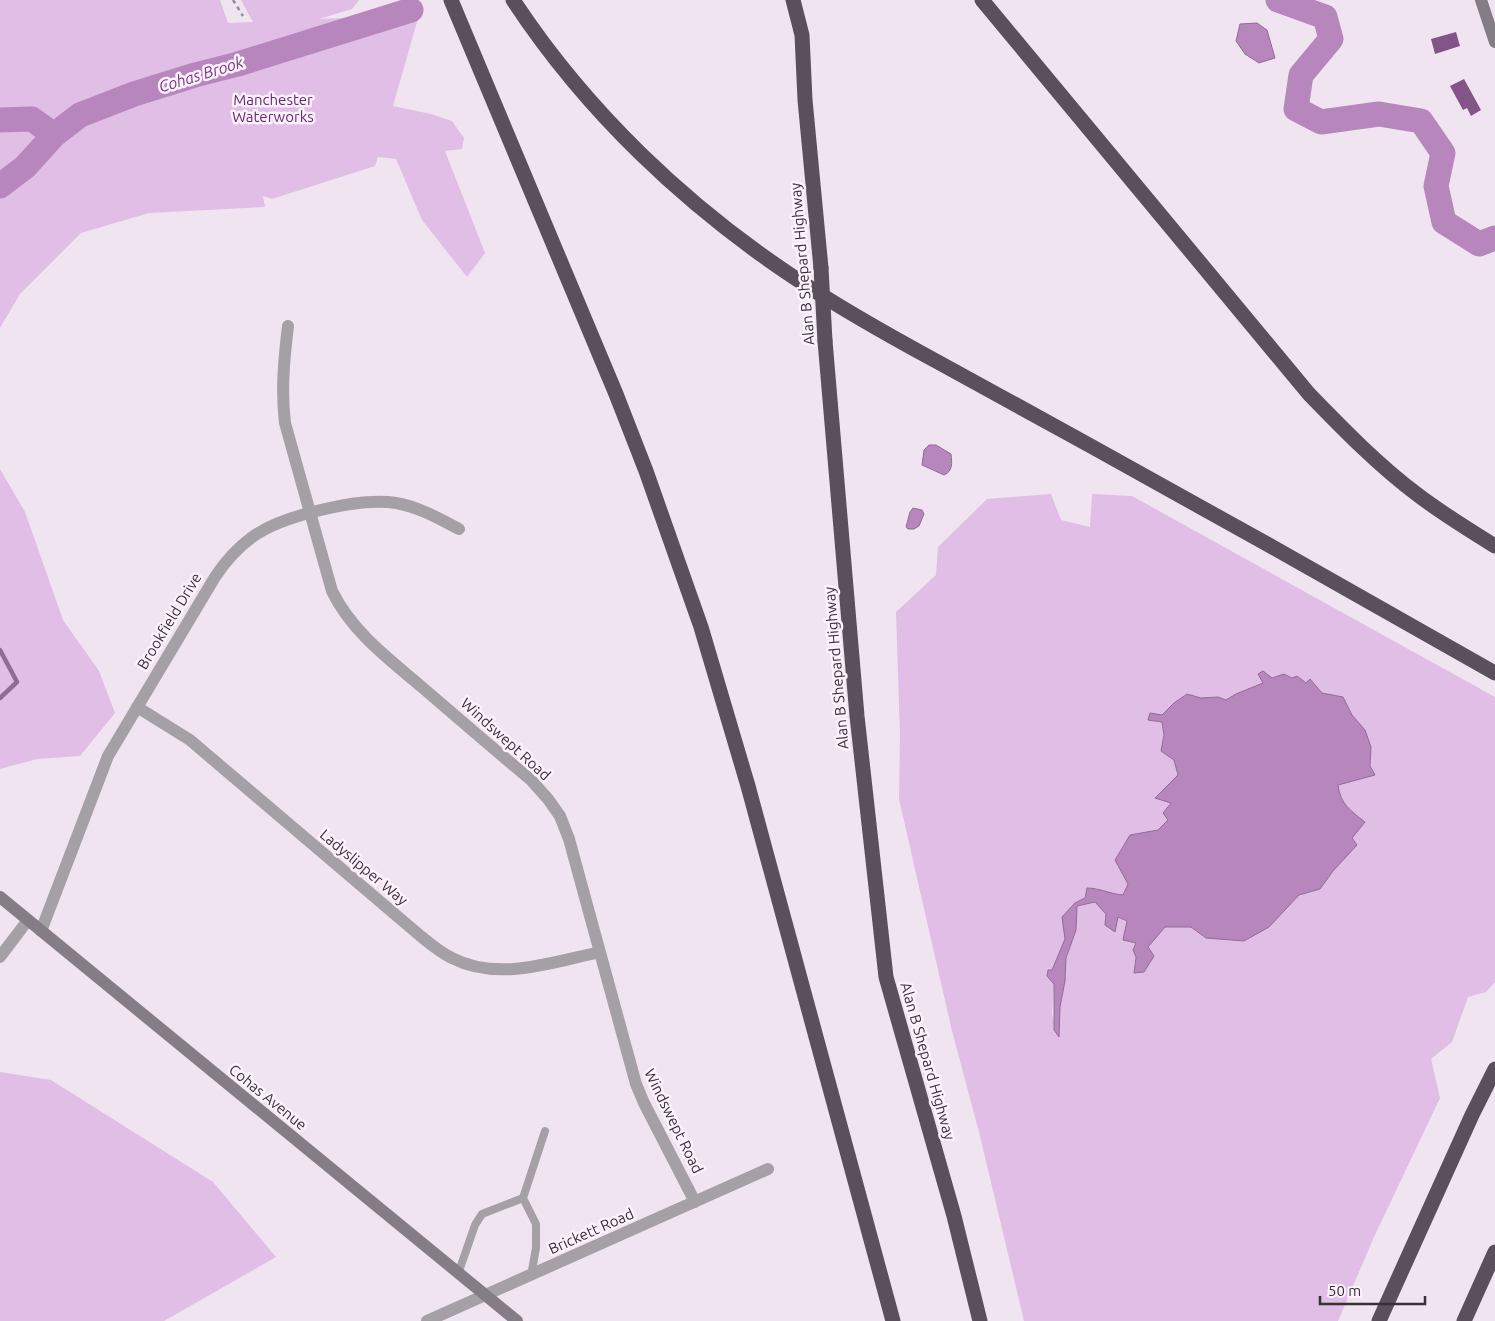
<svg xmlns="http://www.w3.org/2000/svg" width="1495" height="1321" font-family="Ubuntu,sans-serif">
	<style>
		.green { fill: #e0bee5; fill-rule: evenodd }
		.water { fill: #b786bd; stroke: #906c94 }
		.lines { fill: none; stroke-linecap: round; stroke-linejoin: round }
		.stream { stroke: #906c94; stroke-width: 4.5 }
		.river { stroke: #b786bd; stroke-width: 25 }
		.building { fill: #825488 }
		.path { stroke: #978f98; stroke-width: 2.5; stroke-dasharray: 4 4; stroke-linecap: butt }
		.lane { stroke: #a5a0a6; stroke-width: 8 }
		.street { stroke: #a5a0a6; stroke-width: 12 }
		.secondary { stroke: #847d85; stroke-width: 12 }
		.highway { stroke: #59505b; stroke-width: 15 }
		.highway-bridge { stroke: #59505b; stroke-width: 15 }
		.labels { text-anchor: middle; dominant-baseline: central; stroke-width: 5; stroke-linejoin: round; paint-order: stroke }
		.park-label { font-size: 15px; fill: #652a6e; stroke: #fdf1fe }
		.street-label { font-size: 15px; fill: #353136; stroke: #fdf1fe }
		.water-label { font-size: 16px; font-style: italic; fill: #75397e; stroke: #fdf1fe }
	</style>
	<rect width="100%" height="100%" fill="#f0e4f1"/>
	<path class="green" d="M0 0H220L228 23 253 22 241 0H359L352 9 319 19 419 15 393 106 431 114 452 121 464 138 462 149 445 151 485 253 467 277 422 220 396 159 378 157 375 166 272 199 263 196 265 207 149 213 81 233 20 294 0 328Z
		M0 469 25 512 63 620 99 671 115 713 80 756 37 759 0 769Z
		M1051 494 1061 520 1090 527 1092 494 1132 496 1495 697V982L1486 992 1468 997 1452 1042 1431 1059 1440 1098 1374 1237 1338 1321H1024L979 1132 952 1031 899 799 900 735 896 612 936 575 938 547 987 499ZM1284 674 1307 683 1310 679 1322 693 1343 697 1352 715 1365 730 1371 747 1370 766 1338 785 1339 797 1350 811 1352 838 1333 871 1320 889 1299 895 1269 927 1206 938 1191 927H1165L1148 947 1144 972 1134 973 1136 943 1127 922 1118 917 1115 931 1106 914 1095 902 1077 906 1076 930 1066 958 1065 981 1060 1007 1059 1036 1052 1014 1054 984 1048 971H1052L1065 939 1075 903 1085 898 1096 888 1110 893 1123 895 1128 884 1115 860 1130 835 1158 830 1168 820 1171 803 1156 797 1178 775 1175 760 1162 751 1164 735 1162 715 1174 703 1187 694 1201 698 1218 697 1226 700C1236 695 1245 692 1255 688 1266 684 1273 678 1284 674Z
		M0 1072 51 1080 213 1182 276 1257 164 1321H0Z"/>
	<path class="water" d="M1257 23 1267 30 1275 58 1259 63 1245 54 1236 41 1240 24Z
		M929 445H936L951 454C952 463 953 471 944 475L922 465 924 450Z
		M913 508 922 510 924 514 919 526 914 529H908L906 527 910 512Z
		M1263 671 1272 678 1284 674 1292 678 1297 676 1306 683 1310 679 1322 693 1343 697 1352 715 1365 730 1371 747 1370 766 1375 775 1338 785C1340 804 1351 811 1365 822L1352 838 1357 845 1333 871 1320 889 1299 895 1269 927 1244 941 1206 938 1191 927H1165L1148 947 1154 956 1144 972 1134 973 1136 957 1133 950 1136 943 1123 940 1127 921 1118 917 1115 932 1105 925 1106 914 1095 902 1077 906 1076 930 1066 958 1065 981 1060 1007 1059 1037 1054 1030V984L1047 976 1048 970H1052L1065 939 1062 917 1075 903 1085 898 1087 888C1100 888 1110 894 1123 895L1128 884 1115 860 1130 835 1158 830 1168 820 1163 813 1171 803 1155 798 1178 775 1174 760 1161 751 1164 735 1162 722 1148 720 1150 713 1162 715 1174 703 1187 694 1201 698 1218 697 1226 700 1236 694 1263 683 1258 674Z"/>
	<g class="lines">
		<path class="stream" d="M0 650 17 682 0 698"/>
		<path class="river" d="M1278 0 1325 17 1331 39 1301 75 1296 109 1321 122 1379 114 1421 121 1443 153 1436 186 1444 222 1479 244 1495 238
			M0 120 32 119 54 135
			M0 186 25 167 54 135 80 115 134 94 195 75 238 64 411 10"/>
	</g>
	<path class="building" d="M1456 32 1460 46 1435 54 1431 39Z
		M1464 79 1481 110 1471 116 1467 108 1463 110 1450 86Z"/>
	<g class="lines">
		<path class="path" d="M233 0 243 16"/>
		<path class="lane" d="M523 1198 536 1224V1248L531 1276
			M458 1274 475 1225 482 1214 523 1198 545 1131"/>
		<path class="street" d="M288 326C284 359 281 390 285 423L332 591C352 632 389 659 423 688 459 719 495 750 531 780L548 799 560 816 569 839 636 1084 644 1103 695 1202
			M137 707 190 740 417 933C428 942 439 952 452 958 498 982 553 962 600 952
			M41 931 108 756 215 577C225 562 236 549 251 538 280 516 359 497 396 503 419 507 438 518 459 529
			M0 957 28 920
			M427 1321 768 1169"/>
		<path class="secondary" d="M1481 0 1495 42
			M0 897 517 1321"/>
		<path class="highway" d="M451 0 616 394 646 471 701 627 748 786 893 1321
			M513 0C586 111 685 205 795 278 840 308 888 335 936 361 987 389 1038 417 1089 445 1225 520 1360 596 1495 673
			M793 0 802 35 805 100 821 268
			M982 0 1309 394C1344 430 1379 466 1418 495 1443 514 1469 530 1495 546
			M825 341 857 716 886 977 954 1216 980 1321
			M1379 1321 1472 1115 1495 1069
			M1464 1321 1495 1252"/>
		<path class="highway-bridge" d="M821 268 825 341"/>
	</g>
	<g class="labels">
		<g class="park-label">
			<text x="273" y="99">Manchester<tspan x="273" dy="17">Waterworks</tspan></text>
		</g>
		<g class="street-label">
			<text transform="translate(802 264) rotate(-95)">Alan B Shepard Highway</text>
			<text transform="translate(169 621) rotate(-59)">Brookfield Drive</text>
			<text transform="translate(836 668) rotate(-95)">Alan B Shepard Highway</text>
			<text transform="translate(506 739) rotate(42)">Windswept Road</text>
			<text transform="translate(364 867) rotate(40)">Ladyslipper Way</text>
			<text transform="translate(928 1061) rotate(74)">Alan B Shepard Highway</text>
			<text transform="translate(268 1097) rotate(39)">Cohas Avenue</text>
			<text transform="translate(674 1121) rotate(64)">Windswept Road</text>
			<text transform="translate(591 1231) rotate(-24)">Brickett Road</text>
		</g>
		<g class="water-label">
			<text transform="translate(201 74) rotate(-17)">Cohas Brook</text>
		</g>
	</g>
	<path d="M1320 1296v8h105v-8" fill="none" stroke="#353136" stroke-width="2.5"/>
	<text x="1328" y="1296" font-size="15" fill="#353136" stroke="#fdf1fe" stroke-width="4" paint-order="stroke">50 m</text>
</svg>
